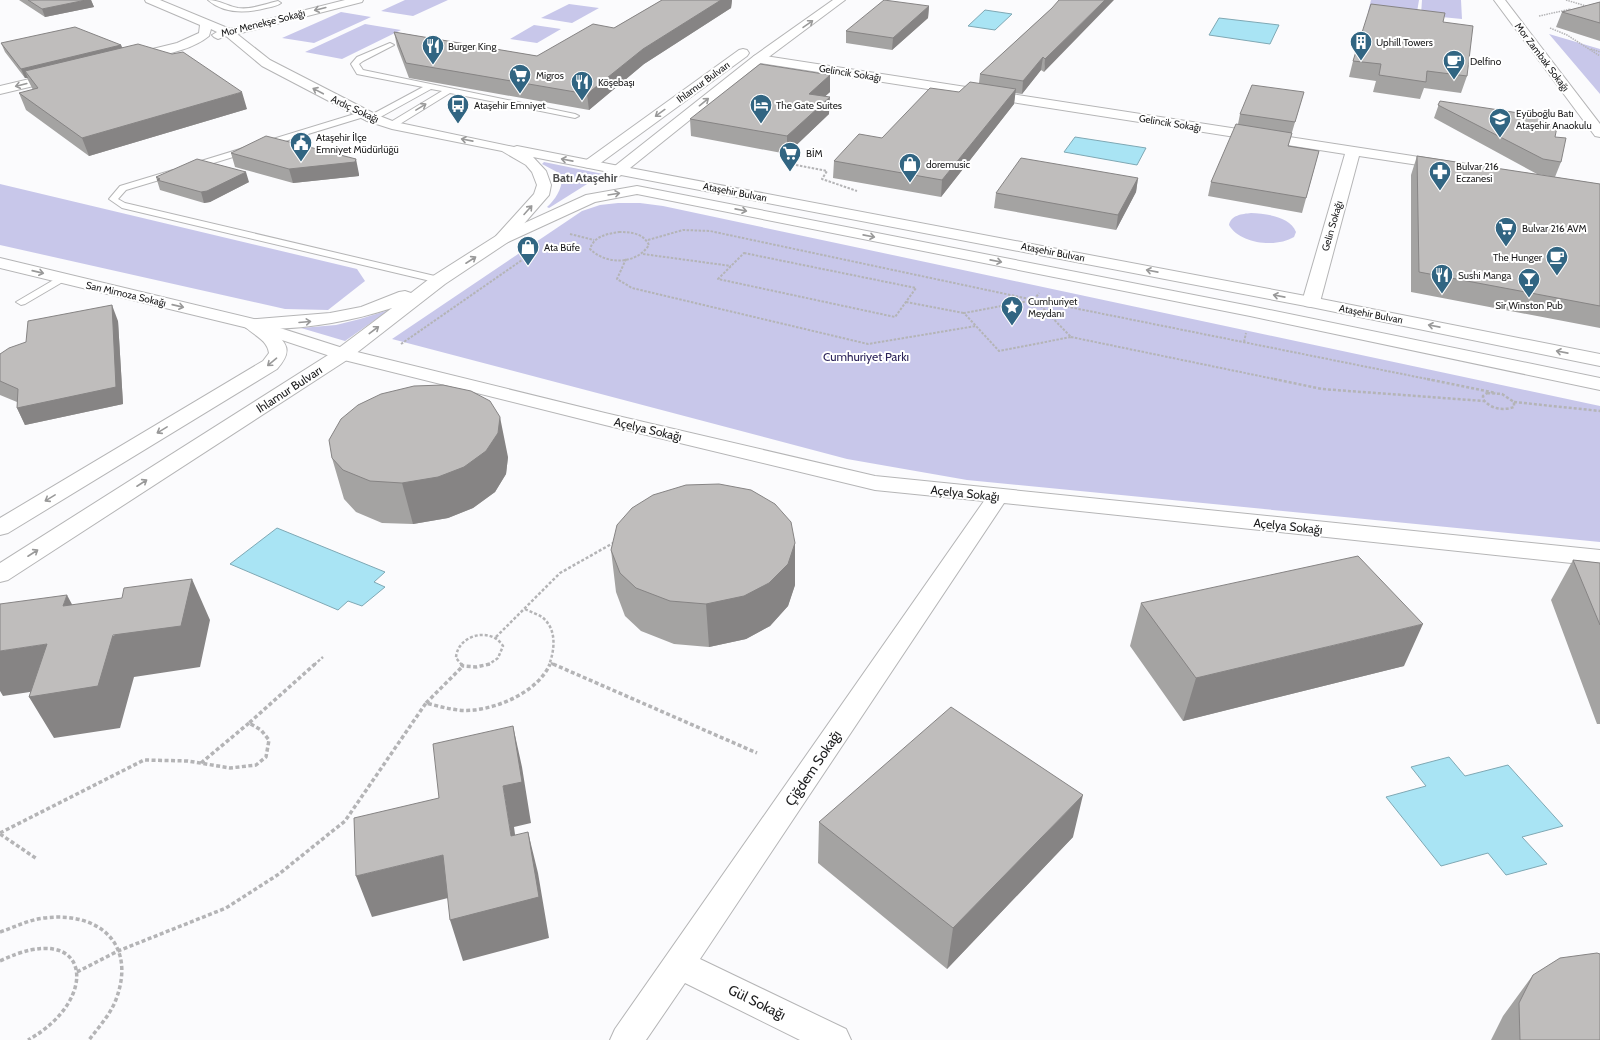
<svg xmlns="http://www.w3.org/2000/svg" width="1600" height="1040" font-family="Cabin,sans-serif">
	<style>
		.green { fill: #c8c7ea }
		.water { fill: #a9e4f4; stroke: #7fa8b4 }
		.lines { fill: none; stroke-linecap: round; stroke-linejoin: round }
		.service-casing { stroke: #b5b5b6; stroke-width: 2 }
		.minor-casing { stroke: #b5b5b6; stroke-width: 2 }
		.tertiary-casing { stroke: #b5b5b6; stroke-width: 2 }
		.secondary-casing { stroke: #b5b5b6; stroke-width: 2 }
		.path-far3 { stroke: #b4b4b6; stroke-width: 1.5; stroke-dasharray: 1.5 1; stroke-linecap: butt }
		.path-far2 { stroke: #b4b4b6; stroke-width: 2; stroke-dasharray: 2.5 1.5; stroke-linecap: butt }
		.path-far1 { stroke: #b4b4b6; stroke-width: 2.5; stroke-dasharray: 3 2; stroke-linecap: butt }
		.path { stroke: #b4b4b6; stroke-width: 3.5; stroke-dasharray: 4 2.5; stroke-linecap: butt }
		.service { fill: #fff; fill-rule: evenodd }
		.minor { fill: #fff; fill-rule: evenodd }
		.tertiary { fill: #fff; fill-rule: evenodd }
		.secondary { fill: #fff; fill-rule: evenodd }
		.wall { fill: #a4a3a2 }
		.shaded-wall { fill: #868484 }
		.building { fill: #bfbdbc; stroke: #868484 }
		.oneway { stroke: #999 }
		.labels { text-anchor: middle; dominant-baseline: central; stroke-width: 4; stroke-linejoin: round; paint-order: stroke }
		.far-street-label { font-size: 10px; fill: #1c1c1d; stroke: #fff }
		.far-poi-label { font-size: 10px; fill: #1c1c1d; stroke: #fff; text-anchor: start }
		.far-quarter-label { font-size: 12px; font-weight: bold; fill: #4f4f50; stroke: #fff }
		.park-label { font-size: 12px; fill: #2c245a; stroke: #fff }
		.street-label { font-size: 12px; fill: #1c1c1d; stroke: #fff }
		.near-street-label { font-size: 14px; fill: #1c1c1d; stroke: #fff }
	</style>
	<rect width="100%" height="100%" fill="#fbfbfd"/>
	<path class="green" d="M405 0H448L413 16 381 11Z
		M1371 0H1419L1416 18 1368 12Z
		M1422 0H1461L1462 19 1421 15Z
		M569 4 599 8 572 23 541 18Z
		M341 12 371 17 314 43 282 38Z
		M365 24 401 30 342 59 305 52Z
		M534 25 561 29 537 43 510 39Z
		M1549 34 1600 49V94Z
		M544 162 603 174 549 208 547 207C555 200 562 189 562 178L557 172 542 164Z
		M0 184 357 269 365 281 328 310 285 309 0 245Z
		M618 203H640L663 206 1600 406V542L967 480 847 459 392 339 582 211 600 205Z
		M1251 213C1266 214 1290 216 1296 232L1294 237C1276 248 1240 244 1229 225 1231 215 1242 214 1251 213Z
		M389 310 345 341 301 328 336 325 360 319Z"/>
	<path class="water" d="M985 10 1012 14 995 30 968 26Z
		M1219 18 1279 25 1270 44 1209 35Z
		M1075 137 1146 148 1137 165 1064 152Z
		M277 528 385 572 374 582 385 587 362 606 348 601 338 610 230 564Z
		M1449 757 1465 776 1508 765 1563 826 1522 837 1547 864 1506 875 1488 853 1441 866 1386 797 1426 786 1411 767Z"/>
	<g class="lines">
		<g class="service-casing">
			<path id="service" d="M208 0C219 0 227 6 238 8 251 10 265 4 278 1L281 3C277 6 271 7 266 8 247 13 224 14 208 0Z
				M390 43 394 45 392 46 363 61 359 64 363 70 575 114 579 116 575 118 450 93 395 127H389V123L442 91 431 89 375 120H369V116L423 87 357 74 351 64 357 57Z
				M361 112H364L368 114 367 116 194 169H188L187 167 188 165Z
				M173 170 177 173 176 175 126 190 118 199 125 203 439 277 444 280 439 283 122 208 109 199 120 186Z
				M62 275 66 276 67 278 66 280 25 304 21 305 16 302Z"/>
		</g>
		<g class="minor-casing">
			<path id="minor" d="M758 55 1445 161 1450 162 1452 165 1450 168 1445 169 1359 156 1320 302 1317 306 1311 307 1305 306 1302 302 1345 154 754 62 752 59 754 56Z
				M252 319 349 350 605 413 875 476 1600 550V566L1004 503 700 959 846 1029 851 1040H800L685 983 646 1040H610L615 1029 984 501 875 490 605 425 336 358 246 328 243 324 246 320Z"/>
		</g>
		<g class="tertiary-casing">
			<path id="tertiary" d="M145 0H160L230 29 345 0H363L362 2 237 34 270 60 377 115 395 122 514 147 517 146 619 166 624 167 626 170 624 173 619 174 533 157 546 171 551 185 549 195 508 242 502 244 496 242 494 239 496 236 534 194 537 185 532 172 526 165 502 151 392 129 367 121 262 66 226 36 218 39 214 37 212 35 217 32 211 29 209 36C188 53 157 55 132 62L128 61 126 58 128 55 177 43 199 33 200 25 146 2Z
				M1494 0H1505L1600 124V137L1595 136Z
				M59 72 63 73 65 76 63 79 0 94V86Z
				M0 258 258 320 261 324 258 328 252 329 0 268Z"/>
		</g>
		<g class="secondary-casing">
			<path id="secondary" d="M833 0H845L762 62 630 168 1311 297 1600 354V366L1311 307 621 175C616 179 613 181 606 179L604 176 606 173 754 56Z
				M743 49 747 50 749 53 747 56 595 167 590 168 585 167 583 164 585 161 739 50Z
				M637 186 1250 306 1600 378V390L1250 316 637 194 595 202 508 242 445 284 350 358 8 580 0 582V563L336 350 392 308C352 321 312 328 270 329 288 343 293 351 277 369L8 533 0 535V518L263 361 269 353C267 338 251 335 243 324L246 320 330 313 361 307 399 292 405 291 411 293 433 276 496 236 586 195Z"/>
		</g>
		<path class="path-far3" d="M1566 0 1586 6
			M1539 16 1571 9
			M1550 28 1567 35 1600 56
			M1591 49 1600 52"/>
		<path class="path-far2" d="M796 165 827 171 822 179 857 191
			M619 232C631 232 643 233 649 245 636 265 606 265 590 249 594 236 607 234 619 232Z
			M570 234 594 240
			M648 240 683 230 710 231 1034 300 1432 380
			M744 253 916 288 895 317 718 279Z
			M643 254 731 266
			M626 259 617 279 632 288 868 344 976 326
			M1035 300 1071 337 999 351 964 313 1034 300 1039 293
			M906 302 964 313
			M1071 337 1279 380
			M1244 342 1246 333
			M401 344 535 251"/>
		<path class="path-far1" d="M1274 379 1322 389 1484 401
			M1427 379 1496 393
			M1487 393 1502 394 1514 402V407C1503 411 1490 409 1483 399V396Z
			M1514 402 1600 411
			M525 609C531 612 537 614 542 617 557 629 555 649 549 665
			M496 637 560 573 615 542
			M551 663 555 665
			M314 665 323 657
			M462 665 456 658C457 635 491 626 503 646L498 658 488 665"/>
		<path class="path" d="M461 664 463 666 476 667 490 664
			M553 664 757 753
			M426 703 463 666
			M201 763 249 723
			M0 833 144 760 188 761 230 768 256 765 266 757 269 740 261 730 249 723 315 664
			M0 834 37 859
			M0 932C15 927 28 920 44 918 100 911 138 945 115 1002 109 1016 98 1028 89 1040
			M0 961C91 917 102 999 28 1040
			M77 972 118 951 226 908 279 874 345 821 426 703C442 707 458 712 474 710 502 707 539 690 550 664"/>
		<use href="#service" class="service"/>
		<use href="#minor" class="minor"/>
		<use href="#tertiary" class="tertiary"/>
		<use href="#secondary" class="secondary"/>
	</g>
	<path class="wall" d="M19 0H91L94 7 45 17Z
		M662 0H732L731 8 644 64 589 110 409 78 397 46 394 32 537 56 614 28Z
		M1600 2V41L1556 27 1562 12Z
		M929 6 928 18 892 50 846 43V31Z
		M1052 8 1044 72 1041 70 1022 94 1015 93 1014 104 941 197 833 178 834 161 882 138 959 92 979 83 980 74Z
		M1443 22 1467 76 1461 93 1424 88 1420 99 1373 92 1376 81 1349 77 1353 61Z
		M1 43 121 45 122 47 247 109 89 156 26 110 19 93 33 90 27 78H25L5 52Z
		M830 75V92L825 96 829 114 787 154 691 136 690 119Z
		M1440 101 1555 137 1561 162 1555 177 1537 174 1434 118Z
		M1300 105 1288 146 1319 151 1302 213 1208 196 1211 182 1238 124 1240 114Z
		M231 153 359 174V176L293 183 235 167Z
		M1417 156 1600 184V328L1411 292V175Z
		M156 177 249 182 210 202 204 203 160 190Z
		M1138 178 1136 192 1116 230 994 208 996 193Z
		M118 321 123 404 25 425 17 408V402L0 395V354Z
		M508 457 506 474 495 492 473 508 448 518 413 524 382 523 356 512 344 499 332 458Z
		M795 543V585L788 606 770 626 746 639 709 647 674 644 641 631 625 616 616 592 611 550Z
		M1573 560 1600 563V724H1597L1551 600Z
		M1141 603 1404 666 1183 721 1130 646Z
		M819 822 1073 837 947 969 818 863Z
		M1533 975 1600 1040H1491L1503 1016Z"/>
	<path class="shaded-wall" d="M86 0H91L94 7 45 17 42 9Z
		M721 0H732L731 8 644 64 589 110 587 94 643 49Z
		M1105 0H1114L1044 72 1045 59Z
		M929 6 928 18 892 50 893 38Z
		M121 45 124 53 25 71 28 78H25L21 69Z
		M1043 57 1041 70 1022 94 1023 81Z
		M830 75V92L809 111V94Z
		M1016 89 1014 104 941 197 942 180Z
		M242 92 247 109 89 156 82 138Z
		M830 97 829 114 787 154V136Z
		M356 159 359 174V176L293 183 289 169Z
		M246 172 249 182 210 202 204 203 201 192Z
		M1138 178 1136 192 1116 230 1118 215Z
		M112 305 118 321 123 404 25 425 17 408Z
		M500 417 508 457 506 474 495 492 473 508 448 518 413 524 402 483Z
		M795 543V585L788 606 770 626 746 639 709 647 706 604Z
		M192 579 210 620 200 667 134 677 120 728 54 738 29 697Z
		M67 595 89 636 63 606Z
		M1423 624 1404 666 1183 721 1196 678Z
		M47 644 70 686 3 696 0 691V651Z
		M513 726 522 767 531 823 514 827 521 877 511 836 503 786Z
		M1083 795 1073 837 947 969 953 928Z
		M528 832 538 873 549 938 463 961 450 920Z
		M443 855 456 896 372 917 356 876Z"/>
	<path class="building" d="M28 0H86L42 9Z
		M662 0H721L643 49 587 94 406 63 394 32 537 56 593 24 614 28Z
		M884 0 929 6 893 38 846 31Z
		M1059 0H1105L1045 59 1043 57 1023 81 980 74 1052 8Z
		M1600 2V23L1562 12Z
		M1371 4 1445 13 1443 22 1473 26 1467 76 1427 71 1426 82 1379 75 1381 64 1353 61Z
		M75 27 121 45 21 69 1 43Z
		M138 44 172 54 183 52 242 92 82 138 19 93 38 88 25 71Z
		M760 64 830 75 809 94 830 97 787 136 690 119Z
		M970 82 1016 89 942 180 834 161 859 134 882 138 930 88 959 92Z
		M1252 85 1304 92 1295 122 1240 114Z
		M1440 101 1532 115 1557 127 1555 137 1566 138 1561 162 1543 159 1438 105Z
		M1236 124 1292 133 1288 146 1319 151 1306 198 1211 182Z
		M266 136 356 159 355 162 289 169 231 153Z
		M1417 156 1600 184V306L1419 272Z
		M1021 158 1138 178 1118 215 996 193Z
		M197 159 246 172 207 191 201 192 157 180 160 179 156 177Z
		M112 305 116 387 17 408 18 389 0 381V354L9 348 26 342 28 321Z
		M443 385 471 391 490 401 500 417 498 433 486 451 464 467 438 477 402 483 370 481 343 470 332 458 329 440 341 419 358 405 381 394 414 386Z
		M719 484 751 490 775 504 791 522 795 543 788 564 769 583 744 596 706 604 670 601 636 588 620 573 611 550 617 525 632 508 653 495 686 485Z
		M1358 556 1423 624 1196 678 1141 603Z
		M1573 560 1600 563V625Z
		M192 579 181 626 113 635 98 686 29 697 47 644 0 651V604L67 595 63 606 122 598 124 588Z
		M951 707 1083 795 953 928 819 822Z
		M513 726 522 782 503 786 511 836 528 832 539 897 450 920 443 855 356 876 354 818 439 798 433 744Z
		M1597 953 1600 954V1040H1520L1519 1003 1533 975 1560 958Z"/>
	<defs><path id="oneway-shaft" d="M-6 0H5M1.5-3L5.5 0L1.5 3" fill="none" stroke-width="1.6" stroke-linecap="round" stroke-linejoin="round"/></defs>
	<g class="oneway">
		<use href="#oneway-shaft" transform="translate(320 9) rotate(166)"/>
		<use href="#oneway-shaft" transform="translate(808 24) rotate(-35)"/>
		<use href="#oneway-shaft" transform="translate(21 85) rotate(166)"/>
		<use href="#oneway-shaft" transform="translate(318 91) rotate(-152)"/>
		<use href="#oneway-shaft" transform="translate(704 102) rotate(-39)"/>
		<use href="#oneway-shaft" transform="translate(421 107) rotate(-31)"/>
		<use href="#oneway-shaft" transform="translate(660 113) rotate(144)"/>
		<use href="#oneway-shaft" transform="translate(467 140) rotate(-169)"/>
		<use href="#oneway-shaft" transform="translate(567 160) rotate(-169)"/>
		<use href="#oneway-shaft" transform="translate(614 194) rotate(-9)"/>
		<use href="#oneway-shaft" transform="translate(528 210) rotate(-48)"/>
		<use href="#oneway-shaft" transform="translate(741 210) rotate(11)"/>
		<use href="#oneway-shaft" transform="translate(869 236) rotate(11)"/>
		<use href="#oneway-shaft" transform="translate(471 260) rotate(-33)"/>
		<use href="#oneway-shaft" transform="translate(996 261) rotate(11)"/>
		<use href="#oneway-shaft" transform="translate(1152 271) rotate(-169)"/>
		<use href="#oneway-shaft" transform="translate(38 272) rotate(13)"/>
		<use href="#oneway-shaft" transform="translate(1279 296) rotate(-169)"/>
		<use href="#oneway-shaft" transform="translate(178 306) rotate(13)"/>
		<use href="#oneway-shaft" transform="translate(305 322) rotate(-5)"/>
		<use href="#oneway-shaft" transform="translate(1434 326) rotate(-169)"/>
		<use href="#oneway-shaft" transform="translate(374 330) rotate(-37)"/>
		<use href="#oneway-shaft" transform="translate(1562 352) rotate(-169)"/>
		<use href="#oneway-shaft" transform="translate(272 362) rotate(140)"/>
		<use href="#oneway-shaft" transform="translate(162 430) rotate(149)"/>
		<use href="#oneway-shaft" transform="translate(142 483) rotate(-33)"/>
		<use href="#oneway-shaft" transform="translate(50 498) rotate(149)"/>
		<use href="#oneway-shaft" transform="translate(33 553) rotate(-33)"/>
	</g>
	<defs>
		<g id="building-pin" transform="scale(1.15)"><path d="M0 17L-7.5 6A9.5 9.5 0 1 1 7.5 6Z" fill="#316582" stroke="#fff"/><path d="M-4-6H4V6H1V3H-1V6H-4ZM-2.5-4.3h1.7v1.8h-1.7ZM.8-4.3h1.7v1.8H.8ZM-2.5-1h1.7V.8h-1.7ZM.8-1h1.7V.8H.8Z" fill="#fff"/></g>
		<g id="restaurant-pin" transform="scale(1.15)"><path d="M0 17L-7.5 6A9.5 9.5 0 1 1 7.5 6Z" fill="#316582" stroke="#fff"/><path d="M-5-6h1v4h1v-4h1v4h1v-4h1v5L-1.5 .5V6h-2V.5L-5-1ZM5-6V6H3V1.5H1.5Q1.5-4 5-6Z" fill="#fff"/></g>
		<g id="cafe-pin" transform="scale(1.15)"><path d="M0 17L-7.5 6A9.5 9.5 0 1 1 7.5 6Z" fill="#316582" stroke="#fff"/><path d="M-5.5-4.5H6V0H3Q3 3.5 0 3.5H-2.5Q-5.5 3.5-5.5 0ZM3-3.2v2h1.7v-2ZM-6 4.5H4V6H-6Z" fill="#fff"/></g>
		<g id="supermarket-pin" transform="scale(1.15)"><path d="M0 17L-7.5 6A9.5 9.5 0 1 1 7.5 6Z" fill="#316582" stroke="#fff"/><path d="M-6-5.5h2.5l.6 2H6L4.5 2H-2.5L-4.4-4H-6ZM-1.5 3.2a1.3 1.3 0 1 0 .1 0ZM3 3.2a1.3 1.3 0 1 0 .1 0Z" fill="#fff"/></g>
		<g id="bus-pin" transform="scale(1.15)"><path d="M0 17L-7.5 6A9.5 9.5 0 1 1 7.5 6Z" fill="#316582" stroke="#fff"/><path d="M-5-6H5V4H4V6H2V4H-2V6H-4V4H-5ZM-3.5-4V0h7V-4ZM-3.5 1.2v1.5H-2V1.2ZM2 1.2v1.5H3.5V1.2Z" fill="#fff"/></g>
		<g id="hotel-pin" transform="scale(1.15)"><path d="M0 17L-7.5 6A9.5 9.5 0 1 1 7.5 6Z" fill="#316582" stroke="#fff"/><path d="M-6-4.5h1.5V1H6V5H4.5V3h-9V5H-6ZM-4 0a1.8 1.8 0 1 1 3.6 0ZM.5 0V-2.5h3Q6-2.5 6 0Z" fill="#fff"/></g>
		<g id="school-pin" transform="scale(1.15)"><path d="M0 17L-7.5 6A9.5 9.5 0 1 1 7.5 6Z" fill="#316582" stroke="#fff"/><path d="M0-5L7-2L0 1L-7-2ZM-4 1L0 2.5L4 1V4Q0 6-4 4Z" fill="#fff"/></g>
		<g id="civic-pin" transform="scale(1.15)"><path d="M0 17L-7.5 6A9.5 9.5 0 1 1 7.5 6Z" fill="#316582" stroke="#fff"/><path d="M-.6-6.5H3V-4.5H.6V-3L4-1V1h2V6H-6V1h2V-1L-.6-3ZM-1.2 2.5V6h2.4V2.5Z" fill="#fff"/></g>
		<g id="shop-pin" transform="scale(1.15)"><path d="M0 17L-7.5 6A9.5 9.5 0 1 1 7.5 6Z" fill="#316582" stroke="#fff"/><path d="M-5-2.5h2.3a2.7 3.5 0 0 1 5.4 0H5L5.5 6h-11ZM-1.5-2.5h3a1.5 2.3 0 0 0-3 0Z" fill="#fff"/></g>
		<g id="pharmacy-pin" transform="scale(1.15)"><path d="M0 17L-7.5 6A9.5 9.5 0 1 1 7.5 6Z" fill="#316582" stroke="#fff"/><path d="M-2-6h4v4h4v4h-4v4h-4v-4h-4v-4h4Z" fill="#fff"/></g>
		<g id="bar-pin" transform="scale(1.15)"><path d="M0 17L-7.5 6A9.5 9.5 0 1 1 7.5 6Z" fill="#316582" stroke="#fff"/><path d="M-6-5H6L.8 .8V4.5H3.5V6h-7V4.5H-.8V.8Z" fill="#fff"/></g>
		<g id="sight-pin" transform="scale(1.15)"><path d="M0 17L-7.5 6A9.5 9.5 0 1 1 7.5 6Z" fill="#316582" stroke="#fff"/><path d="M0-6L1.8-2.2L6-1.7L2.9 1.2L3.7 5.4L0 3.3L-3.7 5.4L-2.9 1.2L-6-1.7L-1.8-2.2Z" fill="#fff"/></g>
	</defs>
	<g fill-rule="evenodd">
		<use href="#building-pin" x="1361" y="42"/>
		<use href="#restaurant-pin" x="433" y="46"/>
		<use href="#cafe-pin" x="1454" y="61"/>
		<use href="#supermarket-pin" x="520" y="75"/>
		<use href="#restaurant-pin" x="582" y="82"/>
		<use href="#bus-pin" x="458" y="105"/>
		<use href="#hotel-pin" x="761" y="105"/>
		<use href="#school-pin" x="1500" y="119"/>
		<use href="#civic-pin" x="301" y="143"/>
		<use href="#supermarket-pin" x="790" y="153"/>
		<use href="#shop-pin" x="910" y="164"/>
		<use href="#pharmacy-pin" x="1440" y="172"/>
		<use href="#supermarket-pin" x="1506" y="228"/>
		<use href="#shop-pin" x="528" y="247"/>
		<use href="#cafe-pin" x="1557" y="257"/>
		<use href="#restaurant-pin" x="1442" y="275"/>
		<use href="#bar-pin" x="1529" y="279"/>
		<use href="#sight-pin" x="1012" y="307"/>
	</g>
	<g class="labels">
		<g class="far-street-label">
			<text transform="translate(263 23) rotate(-14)">Mor Menekşe Sokağı</text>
			<text transform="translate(1542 57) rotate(53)">Mor Zambak Sokağı</text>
			<text transform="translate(850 73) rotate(9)">Gelincik Sokağı</text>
			<text transform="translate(703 82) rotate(-36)">Ihlamur Bulvarı</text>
			<text transform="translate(355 109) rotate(25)">Ardıç Sokağı</text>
			<text transform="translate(1170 123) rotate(9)">Gelincik Sokağı</text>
			<text transform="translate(735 192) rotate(11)">Ataşehir Bulvarı</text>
			<text transform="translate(1332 226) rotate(-74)">Gelin Sokağı</text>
			<text transform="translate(1053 252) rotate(11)">Ataşehir Bulvarı</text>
			<text transform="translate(126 294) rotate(13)">Sarı Mimoza Sokağı</text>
			<text transform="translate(1371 314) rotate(11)">Ataşehir Bulvarı</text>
		</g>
		<g class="far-poi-label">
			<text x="1376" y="42">Uphill Towers</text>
			<text x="448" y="46">Burger King</text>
			<text x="1470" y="61">Delfino</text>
			<text x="536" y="75">Migros</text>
			<text x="598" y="82">Köşebaşı</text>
			<text x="474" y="105">Ataşehir Emniyet</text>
			<text x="776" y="105">The Gate Suites</text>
			<text x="1516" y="113">Eyüboğlu Batı<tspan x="1516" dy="12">Ataşehir Anaokulu</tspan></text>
			<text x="316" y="137">Ataşehir İlçe<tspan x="316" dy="12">Emniyet Müdürlüğü</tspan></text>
			<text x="806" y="153">BİM</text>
			<text x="926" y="164">doremusic</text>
			<text x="1456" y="166">Bulvar 216<tspan x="1456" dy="12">Eczanesi</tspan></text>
			<text x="1522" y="228">Bulvar 216 AVM</text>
			<text x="544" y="247">Ata Büfe</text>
			<text x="1542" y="257" text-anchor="end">The Hunger</text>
			<text x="1458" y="275">Sushi Manga</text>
			<text x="1028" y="301">Cumhuriyet<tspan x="1028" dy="12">Meydanı</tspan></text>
			<text x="1529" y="305" text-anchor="middle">Sir Winston Pub</text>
		</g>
		<g class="far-quarter-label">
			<text x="585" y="177">Batı Ataşehir</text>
		</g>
		<g class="park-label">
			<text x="866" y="356">Cumhuriyet Parkı</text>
		</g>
		<g class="street-label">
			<text transform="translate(289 389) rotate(-33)">Ihlamur Bulvarı</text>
			<text transform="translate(648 429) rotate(13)">Açelya Sokağı</text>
			<text transform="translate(965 493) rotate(6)">Açelya Sokağı</text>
			<text transform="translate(1288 526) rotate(6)">Açelya Sokağı</text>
		</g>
		<g class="near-street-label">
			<text transform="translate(813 768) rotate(-56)">Çiğdem Sokağı</text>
			<text transform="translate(757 1002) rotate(26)">Gül Sokağı</text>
		</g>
	</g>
</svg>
